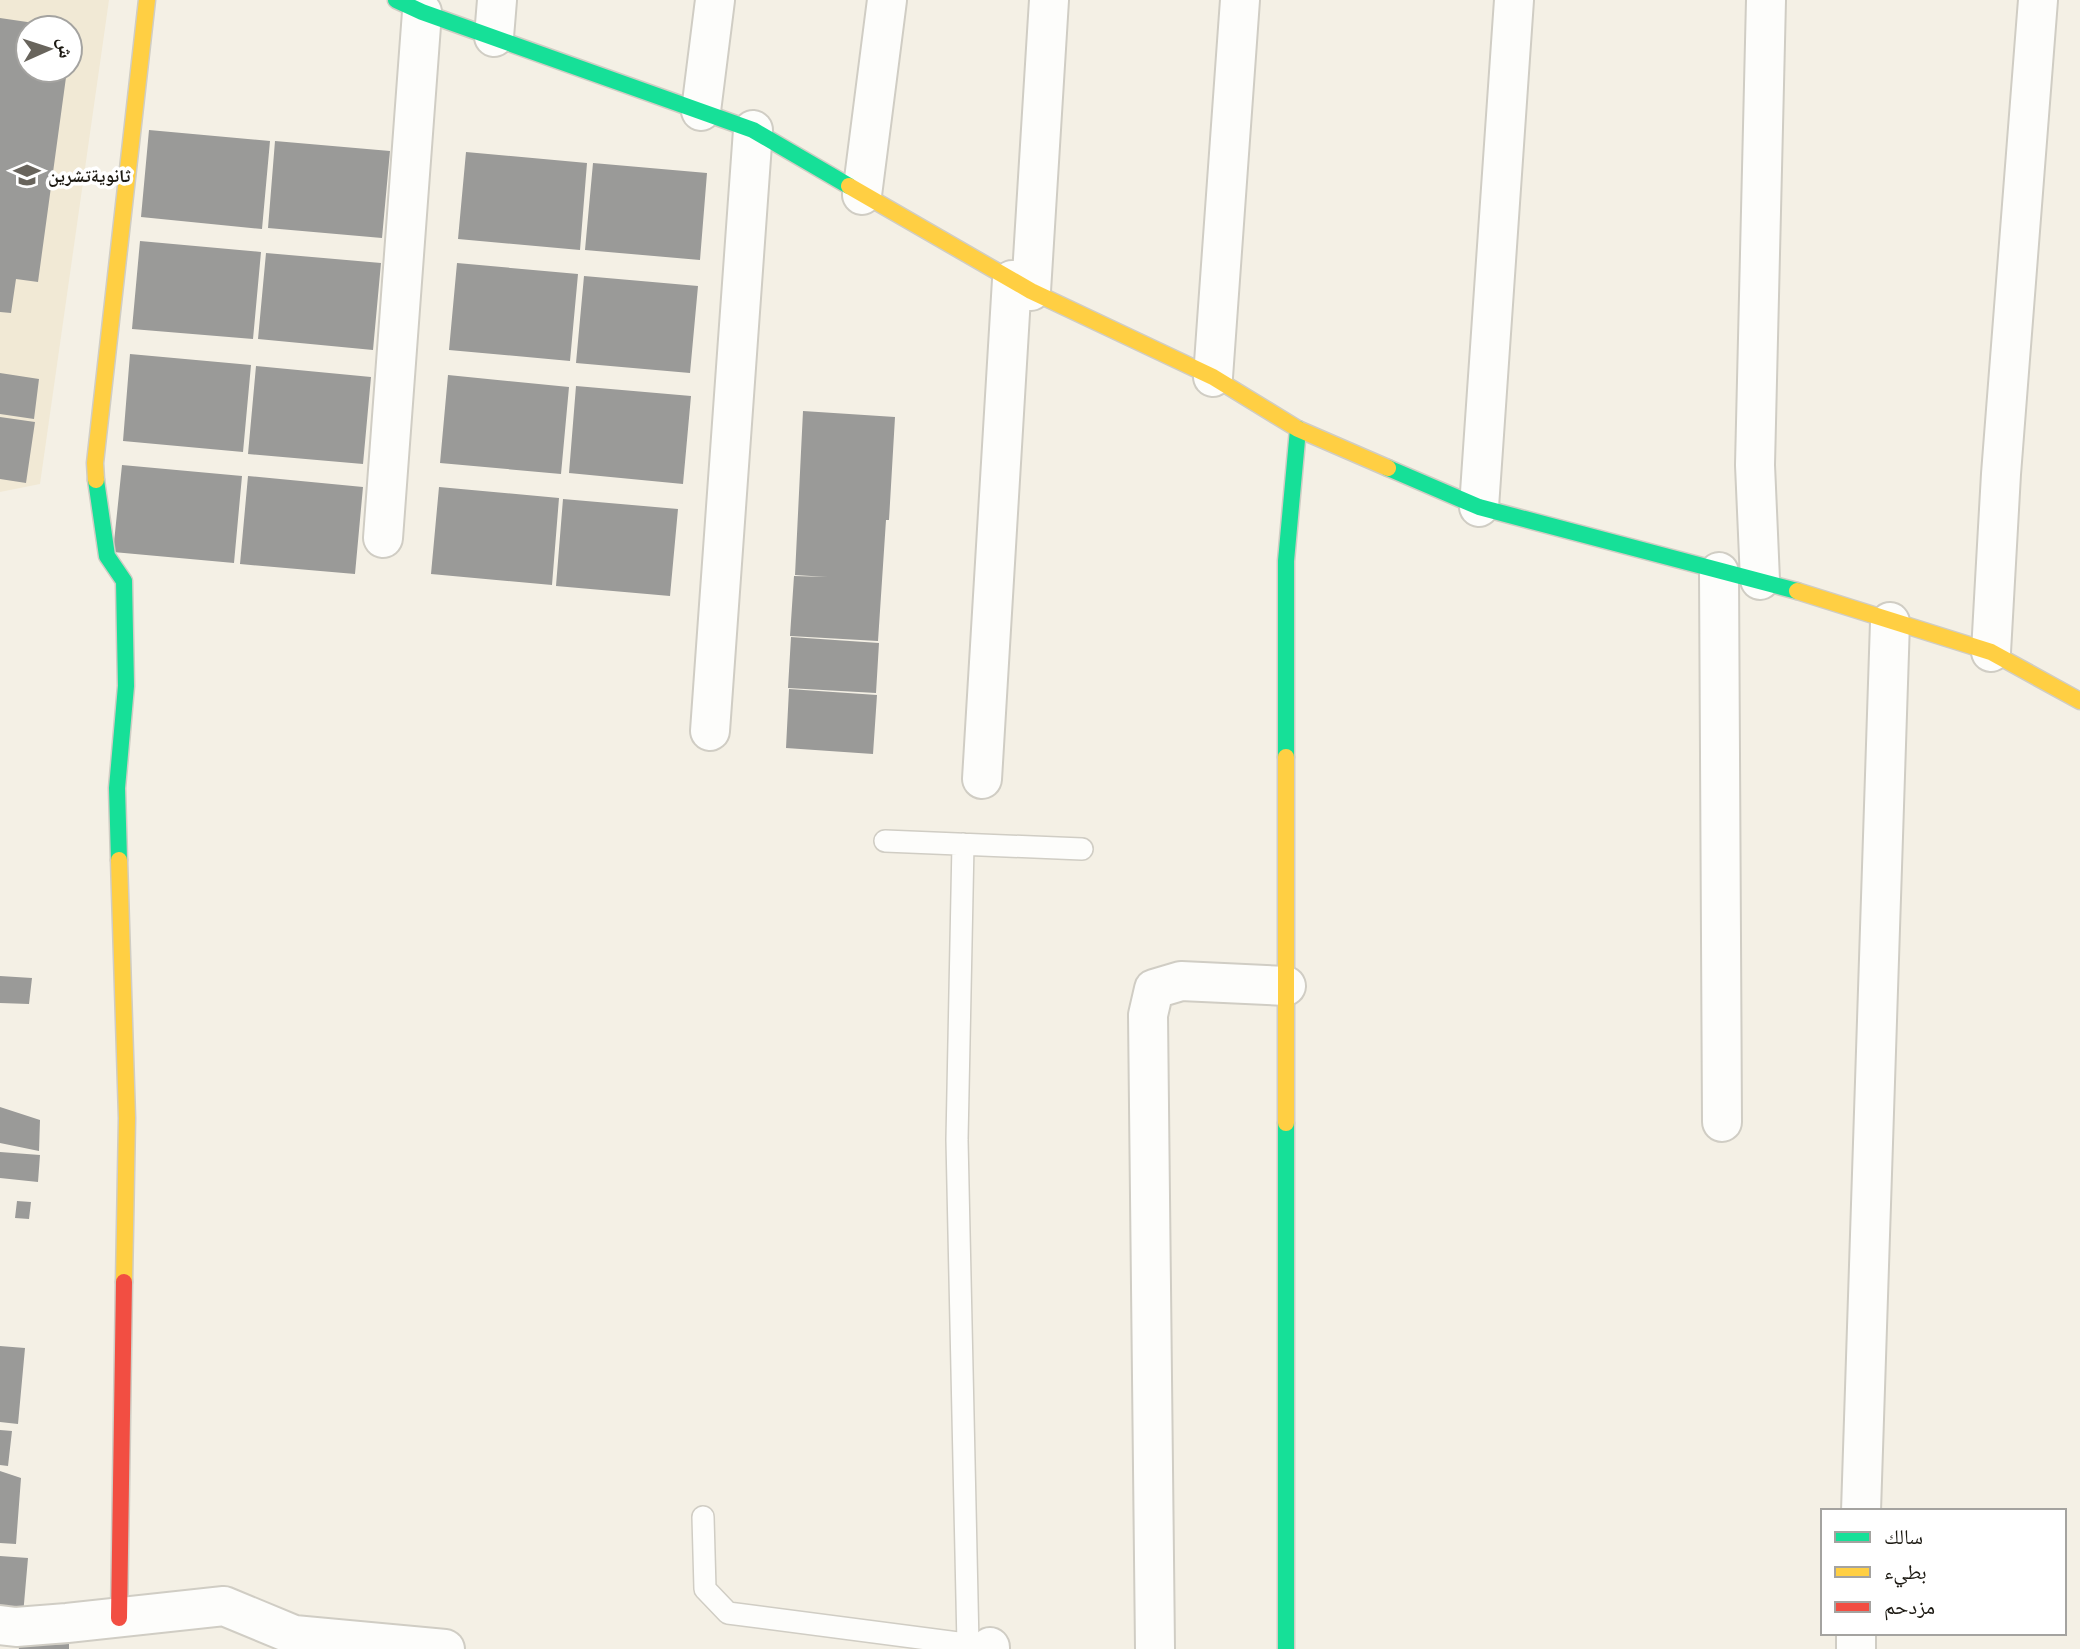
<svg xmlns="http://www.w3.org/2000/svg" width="2080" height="1649" font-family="'Work Sans','Noto Naskh Arabic',sans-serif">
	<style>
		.built { fill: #f1e9d5; fill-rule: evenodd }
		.building { fill: #9a9a98 }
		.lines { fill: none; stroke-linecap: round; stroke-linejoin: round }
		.lane-casing { stroke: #d0cdc4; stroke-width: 24 }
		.street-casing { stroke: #d0cdc4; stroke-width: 42 }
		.fast-casing { stroke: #d0cdc4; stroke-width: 19 }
		.slow-casing { stroke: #d0cdc4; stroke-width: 19 }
		.jam-casing { stroke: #d0cdc4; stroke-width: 19 }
		.lane { stroke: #fdfdfb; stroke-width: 21 }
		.street { stroke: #fdfdfb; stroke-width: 38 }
		.fast { stroke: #16e098; stroke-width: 16 }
		.slow { stroke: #ffcf43; stroke-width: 16 }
		.jam { stroke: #f24e42; stroke-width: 16 }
		.labels { text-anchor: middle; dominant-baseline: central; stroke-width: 7; stroke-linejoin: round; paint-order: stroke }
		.poi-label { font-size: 18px; font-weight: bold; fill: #1c1912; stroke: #fff; text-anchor: start }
	</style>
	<rect width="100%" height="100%" fill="#f4f0e5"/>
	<path class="built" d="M0 0H109L40 484 0 492ZM28 28H70V70H28Z"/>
	<path class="building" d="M0 18 34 23V28H28V70H67L38 282 16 279 11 313 0 312Z
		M149 130 270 141 262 229 141 217Z
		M275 141 390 151 382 238 268 228Z
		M466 152 587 163 580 250 458 239Z
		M593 163 707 173 700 260 585 250Z
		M140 241 261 252 253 339 132 329Z
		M266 253 381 263 373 350 258 339Z
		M457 263 578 274 570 361 449 350Z
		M584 276 698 286 690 373 576 363Z
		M130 354 251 365 243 452 123 441Z
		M256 366 371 377 363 464 248 454Z
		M0 373 39 379 34 419 0 414Z
		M448 375 569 387 561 474 440 463Z
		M576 386 691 396 683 484 569 473Z
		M803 411 895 417 889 520H886L878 641 790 636 794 576 827 577 795 575Z
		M0 417 35 422 26 483 0 479Z
		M122 465 242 476 234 563 113 552Z
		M248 476 363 487 355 574 240 564Z
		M439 487 559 498 552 585 431 574Z
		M563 499 678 509 670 596 556 586Z
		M791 637 879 643 876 693 788 688Z
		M789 689 877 695 873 754 786 748Z
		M0 976 32 978 29 1004 0 1003Z
		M0 1107 40 1120 39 1151 0 1143Z
		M0 1152 40 1155 38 1182 0 1178Z
		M17 1201 31 1202 29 1219 15 1218Z
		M0 1346 25 1348 18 1424 0 1422Z
		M0 1430 12 1431 8 1466 0 1465Z
		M0 1471 21 1478 16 1544 0 1543Z
		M0 1556 28 1558 23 1615 0 1613Z
		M69 1644V1649H19L18 1646Z"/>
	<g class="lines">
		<g class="lane-casing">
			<path id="lane" d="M885 841 1082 849
				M963 844 957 1140 968 1645
				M703 1517 705 1589 728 1613 981 1646"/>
		</g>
		<g class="street-casing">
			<path id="street" d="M494 37 497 0
				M701 111 715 0
				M862 195 887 0
				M1031 291 1049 0
				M1213 377 1240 0
				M1479 507 1514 0
				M383 538 422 12
				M1719 572 1722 1122
				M1760 580 1755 465 1766 0
				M1991 652 2001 474 2038 0
				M710 731 753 130
				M982 779 1012 280
				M1861 1511 1890 622
				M0 1625 16 1627 67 1623 224 1606 294 1635 445 1649
				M990 1647V1649
				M1155 1649 1148 1015 1154 989 1181 981 1286 986
				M1856 1649V1633"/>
		</g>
		<g class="fast-casing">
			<path id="fast" d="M396 0 422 12 753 130 849 186
				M1388 468 1479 507 1797 591
				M96 480 107 556 124 581 126 686 117 788 119 860
				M1286 757V561L1298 429
				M1286 1123V1649"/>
		</g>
		<g class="slow-casing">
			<path id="slow" d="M849 186 1031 291 1213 377 1298 429 1388 468
				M96 480 95 463 147 0
				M1797 591 1991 652 2080 701
				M1286 757V1123
				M119 860 127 1118 124 1282"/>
		</g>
		<g class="jam-casing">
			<path id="jam" d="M119 1618 124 1282"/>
		</g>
		<use href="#lane" class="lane"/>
		<use href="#street" class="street"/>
		<use href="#fast" class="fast"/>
		<use href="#slow" class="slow"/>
		<use href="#jam" class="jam"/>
	</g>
	<defs>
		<g id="school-bare" transform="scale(2.1)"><path d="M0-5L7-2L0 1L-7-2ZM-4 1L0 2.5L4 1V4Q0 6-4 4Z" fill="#68645c" stroke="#fff" stroke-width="2.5" paint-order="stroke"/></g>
	</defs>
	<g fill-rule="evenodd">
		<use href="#school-bare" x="27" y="175"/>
	</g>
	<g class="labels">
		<g class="poi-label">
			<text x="48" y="175">ثانويةتشرين</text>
		</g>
	</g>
	<rect x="1821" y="1509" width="245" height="126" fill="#ffffff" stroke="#a4a3a0" stroke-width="2"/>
	<rect x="1835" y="1532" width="35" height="10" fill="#16e098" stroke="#a4a3a0" stroke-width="2"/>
	<text x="1884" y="1544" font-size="21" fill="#1c1912">سالك</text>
	<rect x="1835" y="1567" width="35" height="10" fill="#ffcf43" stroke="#a4a3a0" stroke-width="2"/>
	<text x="1884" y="1579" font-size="21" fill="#1c1912">بطيء</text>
	<rect x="1835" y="1602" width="35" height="10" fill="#f24e42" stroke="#a4a3a0" stroke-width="2"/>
	<text x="1884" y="1614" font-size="21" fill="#1c1912">مزدحم</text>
	<g transform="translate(49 49) rotate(87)"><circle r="33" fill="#ffffff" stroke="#a4a3a0" stroke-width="2"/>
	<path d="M0-5L12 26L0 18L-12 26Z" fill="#68645c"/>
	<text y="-10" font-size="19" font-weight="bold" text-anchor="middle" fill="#1c1912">ش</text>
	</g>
</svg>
